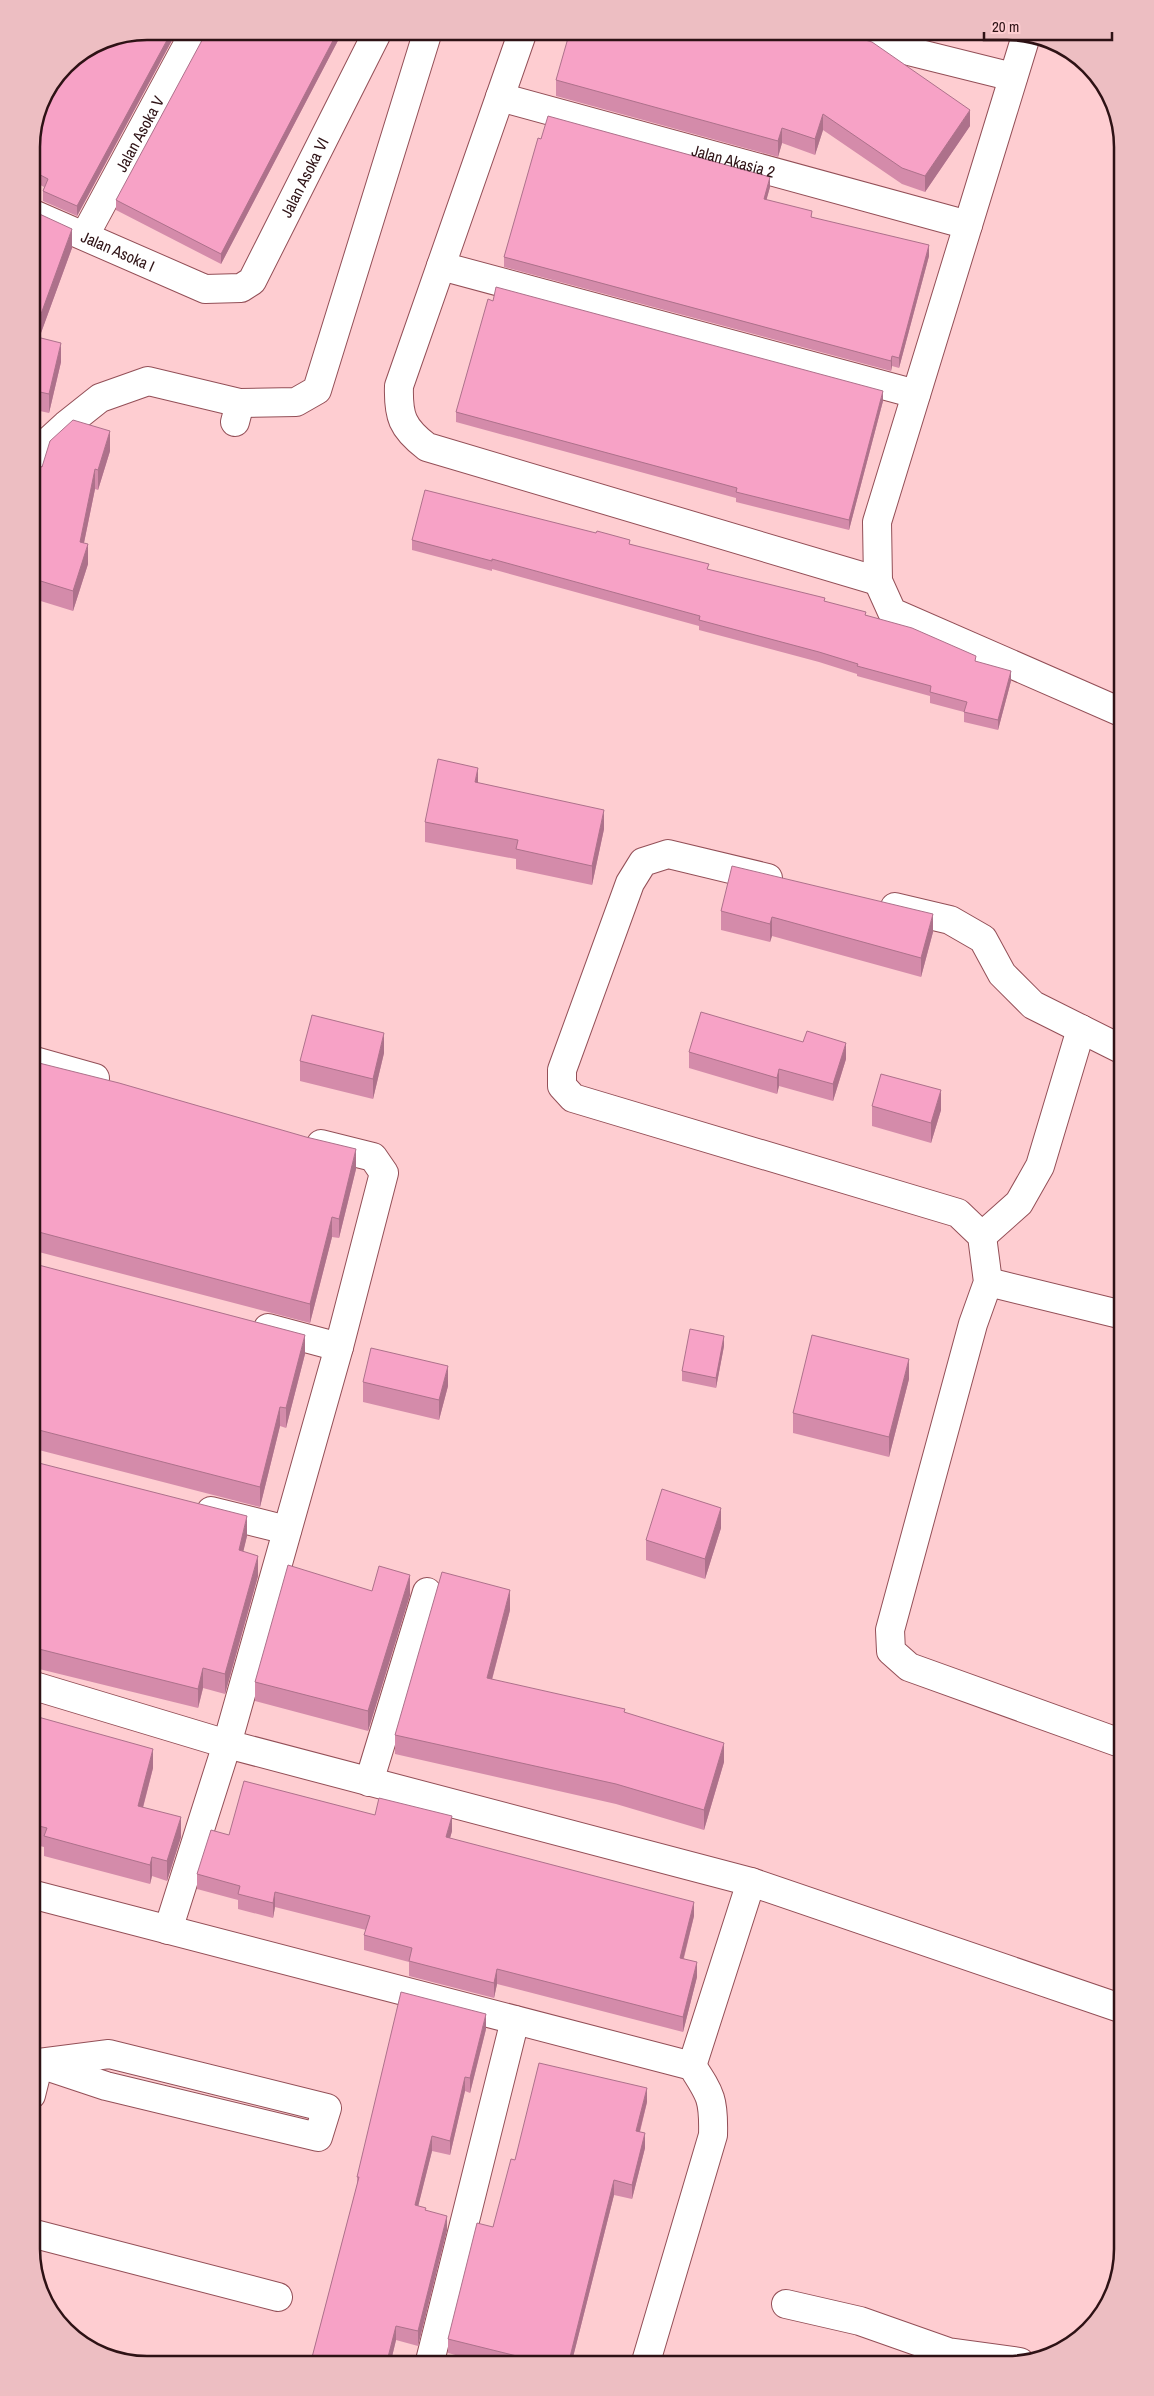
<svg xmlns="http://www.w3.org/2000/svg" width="1154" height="2396" font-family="'Archivo Narrow',sans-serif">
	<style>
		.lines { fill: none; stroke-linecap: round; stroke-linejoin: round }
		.street-casing { stroke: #934f57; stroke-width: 30 }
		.street { stroke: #fff; stroke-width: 28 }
		.wall { fill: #d48baa }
		.shaded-wall { fill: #ad718b }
		.building { fill: #f7a2c6; stroke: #ad718b }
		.labels { text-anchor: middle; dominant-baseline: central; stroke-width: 4.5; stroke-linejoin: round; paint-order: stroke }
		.street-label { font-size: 16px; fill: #2e1215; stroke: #fecdd1 }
		.rim { fill: none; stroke: #2e1215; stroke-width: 2.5 }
	</style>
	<rect width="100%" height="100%" fill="#fecdd1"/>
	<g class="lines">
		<g class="street-casing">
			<g id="street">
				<path d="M523 31 399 386C398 416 402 428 427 447L878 581"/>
				<path d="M828 31 1013 77"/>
				<path d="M1026 36 877 522 878 581 892 612 1123 713"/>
				<path id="s1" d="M500 97 968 225"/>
				<path id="s2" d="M31 213 205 289 241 288 252 281 378 31"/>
				<path id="s3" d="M85 235 195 31"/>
				<path d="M441 266 916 394"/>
				<path d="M240 403 296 402 317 390 428 31"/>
				<path d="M31 457 66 425 100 398 148 381 240 403 235 422"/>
				<path d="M768 878 668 854 643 862 630 883 562 1070V1086L573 1098 958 1213 982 1236 988 1282 973 1324 890 1630 891 1651 909 1667 1123 1744"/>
				<path d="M895 907 950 920 983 939 1002 974 1033 1005 1123 1050"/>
				<path d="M31 1060 95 1078"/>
				<path d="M321 1144 373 1157 384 1173 339 1347 227 1744 751 1882 1123 2009"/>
				<path d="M982 1236 1019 1203 1040 1166 1081 1029"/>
				<path d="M988 1282 1123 1315"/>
				<path d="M268 1328 339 1347"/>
				<path d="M211 1511 287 1530"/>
				<path d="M31 1685 227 1744 168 1930"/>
				<path d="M369 1782 427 1592"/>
				<path d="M31 1894 692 2066C711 2095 714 2100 713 2135L645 2365"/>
				<path d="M31 2061 106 2086 318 2137 327 2108 109 2054 39 2063"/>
				<path d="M692 2066 751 1882"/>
				<path d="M31 2095 39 2063"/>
				<path d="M31 2233 278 2297"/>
				<path d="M786 2304 860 2321 948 2352 1020 2362"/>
				<path d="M429 2365 515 2020"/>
			</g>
		</g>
		<use href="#street" class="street"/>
	</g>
	<path class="wall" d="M147 31H177L77 216 43 201V191L44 187 31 180V140Z
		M343 31 221 264 116 210V200Z
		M921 31 937 32 936 35Z
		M577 40 970 126 925 192 902 184 823 130 815 155 782 143 778 157 556 96V80Z
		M541 139 770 187 766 200 812 217 929 256 899 368 892 366 891 371 504 267V257Z
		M31 214 72 248 39 338 61 362 49 413 31 409Z
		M883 401 849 530 736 502V498L456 422V412Z
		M110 451 98 490 95 489 84 543 88 564 73 611 31 598V465L42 467Z
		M412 540 630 544 709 570 825 602 866 615 976 661 1011 681 998 730 964 722V712L930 703V696L857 676V674L819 662 699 630V626L492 569V571L412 550Z
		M478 783 604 829 592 885 516 869V859L425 842V822Z
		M721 911 933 932 921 977 772 936 770 942 721 930Z
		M689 1052 846 1059 833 1101 779 1086 777 1094 689 1068Z
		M384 1053 373 1099 300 1081V1061Z
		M31 1061 356 1169 339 1238 332 1237 310 1323 35 1251H31Z
		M872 1106 941 1110 931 1143 872 1126Z
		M31 1263 305 1354 286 1428 280 1426 260 1507 35 1449H31Z
		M724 1346 716 1388 682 1381V1371Z
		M909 1379 889 1457 793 1433V1413Z
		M363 1382 448 1386 439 1420 363 1402Z
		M31 1461 247 1536 243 1551 258 1576 225 1694 203 1688 198 1708 31 1667Z
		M721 1528 705 1579 646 1560V1540Z
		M372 1591 410 1595 368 1731 255 1701V1682Z
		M510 1610 492 1680 625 1713 724 1762 704 1830 616 1804 395 1754V1735Z
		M31 1715 153 1768 143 1808 181 1837 167 1881 152 1876 150 1884 44 1856V1847L31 1844Z
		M375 1815 452 1831 450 1838 694 1916 684 1958 697 1977 683 2032 497 1984 494 1998 409 1976V1962L364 1950V1935L366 1930 275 1907 273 1918 238 1909V1900L197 1889V1874L229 1835Z
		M486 2029 470 2093 465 2091 450 2155 432 2151 418 2206 426 2210 447 2230 418 2346 396 2340 390 2365H310L357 2185V2177Z
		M647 2102 640 2132 645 2148 632 2199 614 2195 571 2365H493L448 2353V2339L493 2227 515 2160Z"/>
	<path class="shaded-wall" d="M172 31H177L77 216V206Z
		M338 31H343L221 264V254Z
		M970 110V126L925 192V176Z
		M823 114V130L815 155V139Z
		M782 128V143L778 157V141Z
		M770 177V187L764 209V199Z
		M72 229V248L33 355V336Z
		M929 245V256L899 368V358Z
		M61 343V362L49 413V394Z
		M892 356V366L891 371V361Z
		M883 391V401L849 530V520Z
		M110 431V451L98 490V470Z
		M95 469V489L80 562V542Z
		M88 544V564L73 611V591Z
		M1011 671V681L998 730V720Z
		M478 768V788L475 782Z
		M604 810V829L592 885V866Z
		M933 914V932L921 977V958Z
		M772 917V936L770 942V924Z
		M384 1033V1053L373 1099V1079Z
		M846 1043V1059L833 1101V1084Z
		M779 1069V1086L777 1094V1078Z
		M941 1090V1110L931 1143V1123Z
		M356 1149V1169L339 1238V1219Z
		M332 1217V1237L310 1323V1304Z
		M305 1335V1354L286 1428V1408Z
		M724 1336V1346L716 1388V1378Z
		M909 1359V1379L889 1457V1437Z
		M448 1366V1386L439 1420V1400Z
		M280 1407V1426L260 1507V1487Z
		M721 1508V1528L705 1579V1559Z
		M247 1516V1536L239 1570V1550Z
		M258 1556V1576L225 1694V1674Z
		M410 1575V1595L368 1731V1711Z
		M510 1590V1610L487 1698V1678Z
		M203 1668V1688L198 1708V1689Z
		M724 1743V1762L704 1830V1810Z
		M153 1749V1768L138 1826V1806Z
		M452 1816V1831L446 1852V1837Z
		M181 1817V1837L167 1881V1861Z
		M152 1857V1876L150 1884V1865Z
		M275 1892V1907L273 1918V1903Z
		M694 1902V1916L680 1972V1958Z
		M697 1962V1977L683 2032V2017Z
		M497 1969V1984L494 1998V1983Z
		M486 2014V2029L470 2093V2078Z
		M465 2077V2091L450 2155V2141Z
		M647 2088V2102L636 2146V2131Z
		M645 2133V2148L632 2199V2185Z
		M432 2136V2151L415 2219V2205Z
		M614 2180V2195L571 2365H568Z
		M447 2216V2230L418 2346V2331Z
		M396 2326V2340L390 2365H386Z"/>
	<path class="building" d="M147 31H172L77 206 43 191 48 179 31 170V140L43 96 65 65 103 40Z
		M207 31H338L221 254 116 200Z
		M579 31H834L872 42 970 110 925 176 902 168 823 114 815 139 782 128 778 141 556 80 568 38 577 40Z
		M548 116 770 177 764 199 812 211 811 217 929 245 899 358 892 356 891 361 504 257 538 138 541 139Z
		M33 211 72 229 33 336 61 343 49 394 31 390V214Z
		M496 287 883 391 849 520 736 492 737 488 456 412 488 299 493 301Z
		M73 420 110 431 98 470 95 469 80 542 88 544 73 591 31 578V465L42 467 50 441Z
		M425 490 596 533 597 531 630 540 629 544 709 564 707 569 825 598 824 601 866 612 865 615 912 628 976 656 975 661 1011 671 998 720 964 712 967 702 930 692 931 686 857 666 858 664 819 652 699 620 700 616 492 559V561L412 540Z
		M438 759 478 768 475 782 604 810 592 866 516 849 518 840 425 822Z
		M732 866 933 914 921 958 772 917 770 924 721 911Z
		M701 1012 803 1042 807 1031 846 1043 833 1084 779 1069 777 1078 689 1052Z
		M312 1015 384 1033 373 1079 300 1061Z
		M31 1061 119 1083 306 1137 356 1149 339 1219 332 1217 310 1304 35 1231H31Z
		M881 1074 941 1090 931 1123 872 1106Z
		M31 1263 305 1335 286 1408 280 1407 260 1487 35 1429H31Z
		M690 1329 724 1336 716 1378 682 1371Z
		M812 1335 909 1359 889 1437 793 1413Z
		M371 1348 448 1366 439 1400 363 1382Z
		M31 1461 247 1516 239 1550 258 1556 225 1674 203 1668 198 1689 31 1647Z
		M662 1489 721 1508 705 1559 646 1540Z
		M288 1565 372 1591 379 1566 410 1575 368 1711 255 1682Z
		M442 1572 510 1590 487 1678 625 1709 624 1712 724 1743 704 1810 616 1784 395 1735Z
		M31 1715 153 1749 138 1806 181 1817 167 1861 152 1857 150 1865 44 1836 47 1828 31 1824Z
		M244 1781 375 1815 379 1798 452 1816 446 1837 694 1902 680 1958 697 1962 683 2017 497 1969 494 1983 409 1961 412 1948 364 1935 370 1916 275 1892 273 1903 238 1894 240 1886 197 1874 211 1830 229 1835Z
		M401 1992 486 2014 470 2078 465 2077 450 2141 432 2136 415 2205 426 2208 425 2210 447 2216 418 2331 396 2326 386 2365H310L359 2177H357Z
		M539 2063 647 2088 636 2131 645 2133 632 2185 614 2180 568 2365H532L533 2360 448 2339 477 2223 493 2227 511 2159 515 2160Z"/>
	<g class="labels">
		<g class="street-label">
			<text stroke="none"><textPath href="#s3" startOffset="115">Jalan Asoka V</textPath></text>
			<text stroke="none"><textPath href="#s1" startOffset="242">Jalan Akasia 2</textPath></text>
			<text stroke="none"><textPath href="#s2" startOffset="355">Jalan Asoka VI</textPath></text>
			<text stroke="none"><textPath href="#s2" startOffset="95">Jalan Asoka I</textPath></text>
		</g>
	</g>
	<path d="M0 0H1154V2396H0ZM147 40H1007A107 107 0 0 1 1114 147V2249A107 107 0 0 1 1007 2356H147A107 107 0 0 1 40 2249V147A107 107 0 0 1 147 40Z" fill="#edbec2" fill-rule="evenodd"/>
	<path class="rim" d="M147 40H1007A107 107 0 0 1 1114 147V2249A107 107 0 0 1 1007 2356H147A107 107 0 0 1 40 2249V147A107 107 0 0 1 147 40Z"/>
	<path d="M984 32v8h128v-8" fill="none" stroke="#2e1215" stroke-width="2.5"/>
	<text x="992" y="32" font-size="15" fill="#2e1215" stroke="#fecdd1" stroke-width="4" paint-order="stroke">20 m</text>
</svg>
